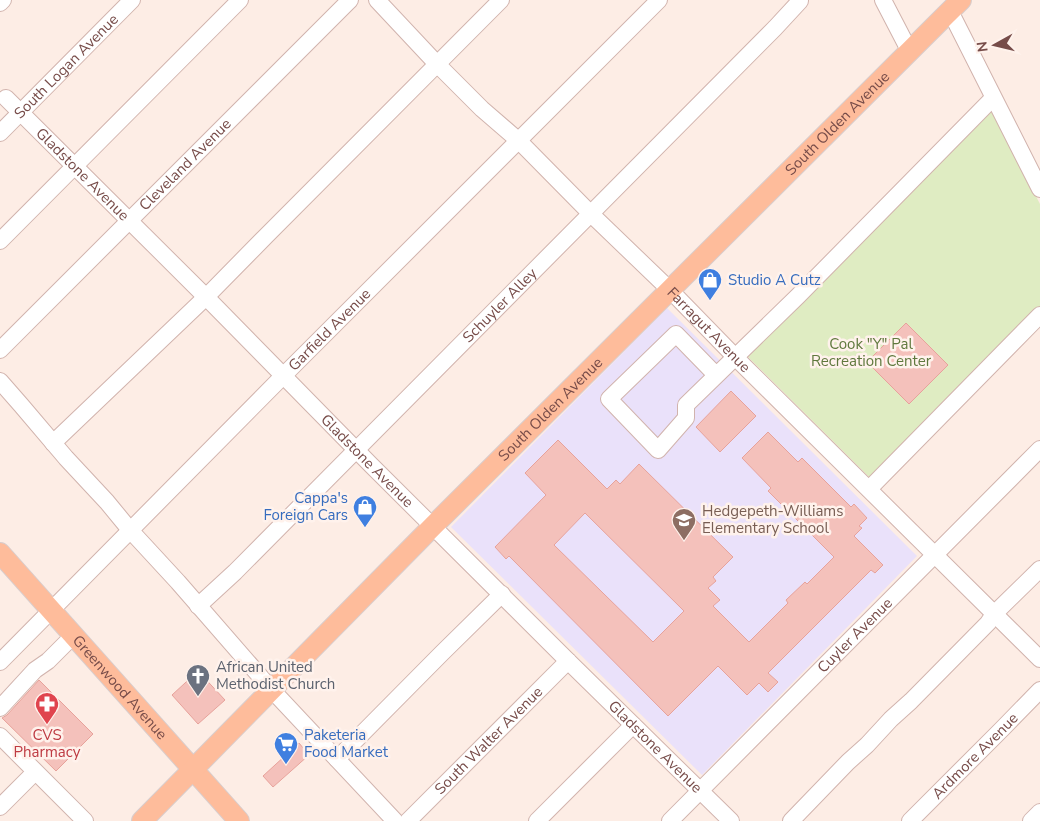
<svg xmlns="http://www.w3.org/2000/svg" width="1040" height="821" font-family="'Nunito Sans',sans-serif">
	<style>
		.education { fill: #eae1fa }
		.green { fill: #dfecc2 }
		.building { fill: #f4c1bb; stroke: #e7a29b; fill-rule: evenodd }
		.lines { fill: none; stroke-linecap: round; stroke-linejoin: round }
		.minor-casing { stroke: #d1b3ad; stroke-width: 18 }
		.major-casing { stroke: #d9cdcc; stroke-width: 22 }
		.minor { stroke: #fff; stroke-width: 16 }
		.major { stroke: #febc9b; stroke-width: 20 }
		.labels { text-anchor: middle; dominant-baseline: central; stroke-width: 5; stroke-linejoin: round; paint-order: stroke }
		.street-label { font-size: 15px; fill: #774c49; stroke: #fff2ec }
		.shop-label { font-size: 15px; fill: #366cbe; stroke: #fff2ec; text-anchor: start }
		.park-label { font-size: 15px; fill: #5f783d; stroke: #fff2ec }
		.education-label { font-size: 15px; fill: #785e54; stroke: #fff2ec; text-anchor: start }
		.worship-label { font-size: 15px; fill: #5b616d; stroke: #fff2ec; text-anchor: start }
		.health-label { font-size: 15px; fill: #be3a42; stroke: #fff2ec }
	</style>
	<rect width="100%" height="100%" fill="#fdede5"/>
	<path class="education" d="M667 308 917 556 702 775 451 527Z"/>
	<path class="green" d="M991 108 1040 204V308L872 480 744 353Z"/>
	<path class="building" d="M906 323 948 365 909 404 867 362Z
		M731 391 756 416 720 452 696 427Z
		M768 432 798 462 802 458 851 507 854 504 867 518 859 526 862 528 854 536 883 565 875 573 871 570 768 673 778 682 768 692 759 683 747 695 718 666 668 716 509 556 506 559 495 547 546 495 525 473 558 440 607 489 616 480 620 484 639 464 733 557 713 577 716 581 708 588 720 600 713 606 749 642 788 603 786 600 805 582 807 584 834 557 768 491 771 488 742 458ZM585 513 684 611 653 642 554 545Z
		M198 671 225 700 198 724 172 695Z
		M39 680 93 734 56 771 2 718 7 715Z
		M299 743 309 755 273 787 263 776Z"/>
	<g class="lines">
		<g class="minor-casing">
			<g id="minor">
				<path id="s1" d="M377 0 437 64 482 109 519 141 591 214 670 290 744 366 1040 659"/>
				<path d="M883 0 910 52"/>
				<path d="M0 3 3 0"/>
				<path d="M950 11 1040 189"/>
				<path id="s2" d="M6 98 206 297 371 465 568 661 731 821"/>
				<path id="s3" d="M0 133 132 0"/>
				<path d="M0 241 240 0"/>
				<path id="s4" d="M0 350C117 233 233 116 350 0"/>
				<path d="M716 375 676 334 609 399 658 450 686 418V405L798 296 993 98"/>
				<path d="M0 381 21 405 66 458 107 502 130 530 178 582 272 690 395 821"/>
				<path d="M53 443 206 297 266 236 501 0"/>
				<path d="M869 489 1040 315"/>
				<path id="s5" d="M198 606 235 572 775 28 800 1 799 0"/>
				<path id="s6" d="M0 662 284 375 659 0"/>
				<path d="M0 708 35 670 48 661 73 636"/>
				<path d="M0 736 85 821"/>
				<path d="M337 759 442 653 502 594"/>
				<path d="M0 807 35 772"/>
				<path id="s7" d="M408 821 568 661"/>
				<path d="M537 821 633 725"/>
				<path id="s8" d="M670 821 1040 449"/>
				<path d="M791 821 848 762 867 745 891 719 911 701 988 623 994 614 1040 569"/>
				<path id="s9" d="M910 821 1002 729 1040 690"/>
				<path d="M1031 821 1040 812"/>
			</g>
		</g>
		<g class="major-casing">
			<g id="major">
				<path id="s10" d="M0 553 239 821"/>
				<path id="s11" d="M142 821 433 526 961 0"/>
			</g>
		</g>
		<use href="#minor" class="minor"/>
		<use href="#major" class="major"/>
	</g>
	<defs>
		<g id="shop-pin" transform="scale(1.25)"><path d="M0 17L-7.5 6A9.5 9.5 0 1 1 7.5 6Z" fill="#3f7fe0" stroke="#fff2ec"/><path d="M-5-2.5h2.3a2.7 3.5 0 0 1 5.4 0H5L5.5 6h-11ZM-1.5-2.5h3a1.5 2.3 0 0 0-3 0Z" fill="#fff"/></g>
		<g id="school-pin" transform="scale(1.25)"><path d="M0 17L-7.5 6A9.5 9.5 0 1 1 7.5 6Z" fill="#8d6e63" stroke="#fff2ec"/><path d="M0-5L7-2L0 1L-7-2ZM-4 1L0 2.5L4 1V4Q0 6-4 4Z" fill="#fff"/></g>
		<g id="church-pin" transform="scale(1.25)"><path d="M0 17L-7.5 6A9.5 9.5 0 1 1 7.5 6Z" fill="#6b7280" stroke="#fff2ec"/><path d="M-1.2-6h2.4v3.5h3.3v2.4h-3.3V6h-2.4V-.1h-3.3v-2.4h3.3Z" fill="#fff"/></g>
		<g id="pharmacy-pin" transform="scale(1.25)"><path d="M0 17L-7.5 6A9.5 9.5 0 1 1 7.5 6Z" fill="#e0444e" stroke="#fff2ec"/><path d="M-2-6h4v4h4v4h-4v4h-4v-4h-4v-4h4Z" fill="#fff"/></g>
		<g id="supermarket-pin" transform="scale(1.25)"><path d="M0 17L-7.5 6A9.5 9.5 0 1 1 7.5 6Z" fill="#3f7fe0" stroke="#fff2ec"/><path d="M-6-5.5h2.5l.6 2H6L4.5 2H-2.5L-4.4-4H-6ZM-1.5 3.2a1.3 1.3 0 1 0 .1 0ZM3 3.2a1.3 1.3 0 1 0 .1 0Z" fill="#fff"/></g>
	</defs>
	<g fill-rule="evenodd">
		<use href="#shop-pin" x="710" y="280"/>
		<use href="#shop-pin" x="365" y="507"/>
		<use href="#school-pin" x="684" y="520"/>
		<use href="#church-pin" x="198" y="676"/>
		<use href="#pharmacy-pin" x="47" y="704"/>
		<use href="#supermarket-pin" x="286" y="744"/>
	</g>
	<g class="labels">
		<g class="street-label">
			<text stroke="none"><textPath href="#s3" startOffset="94">South Logan Avenue</textPath></text>
			<text stroke="none"><textPath href="#s11" startOffset="985">South Olden Avenue</textPath></text>
			<text stroke="none"><textPath href="#s4" startOffset="262">Cleveland Avenue</textPath></text>
			<text stroke="none"><textPath href="#s2" startOffset="108">Gladstone Avenue</textPath></text>
			<text stroke="none"><textPath href="#s5" startOffset="426">Schuyler Alley</textPath></text>
			<text stroke="none"><textPath href="#s1" startOffset="468">Farragut Avenue</textPath></text>
			<text stroke="none"><textPath href="#s6" startOffset="468">Garfield Avenue</textPath></text>
			<text stroke="none"><textPath href="#s11" startOffset="580">South Olden Avenue</textPath></text>
			<text stroke="none"><textPath href="#s2" startOffset="512">Gladstone Avenue</textPath></text>
			<text stroke="none"><textPath href="#s8" startOffset="262">Cuyler Avenue</textPath></text>
			<text stroke="none"><textPath href="#s10" startOffset="180">Greenwood Avenue</textPath></text>
			<text stroke="none"><textPath href="#s7" startOffset="114">South Walter Avenue</textPath></text>
			<text stroke="none"><textPath href="#s2" startOffset="918">Gladstone Avenue</textPath></text>
			<text stroke="none"><textPath href="#s9" startOffset="92">Ardmore Avenue</textPath></text>
		</g>
		<g class="shop-label">
			<text x="728" y="280">Studio A Cutz</text>
			<text x="348" y="498" text-anchor="end">Cappa's<tspan x="348" dy="17">Foreign Cars</tspan></text>
			<text x="304" y="735">Paketeria<tspan x="304" dy="17">Food Market</tspan></text>
		</g>
		<g class="park-label">
			<text x="871" y="344">Cook "Y" Pal<tspan x="871" dy="17">Recreation Center</tspan></text>
		</g>
		<g class="education-label">
			<text x="702" y="511">Hedgepeth-Williams<tspan x="702" dy="17">Elementary School</tspan></text>
		</g>
		<g class="worship-label">
			<text x="216" y="667">African United<tspan x="216" dy="17">Methodist Church</tspan></text>
		</g>
		<g class="health-label">
			<text x="47" y="735">CVS<tspan x="47" dy="17">Pharmacy</tspan></text>
		</g>
	</g>
	<g transform="translate(995 45) rotate(262)" stroke="#fff2ec" stroke-width="4" paint-order="stroke">
	<path d="M0-4L9 19L0 12L-9 19Z" fill="#774c49"/>
	<text y="-8" font-size="14" font-weight="bold" text-anchor="middle" fill="#774c49">N</text>
	</g>
</svg>
